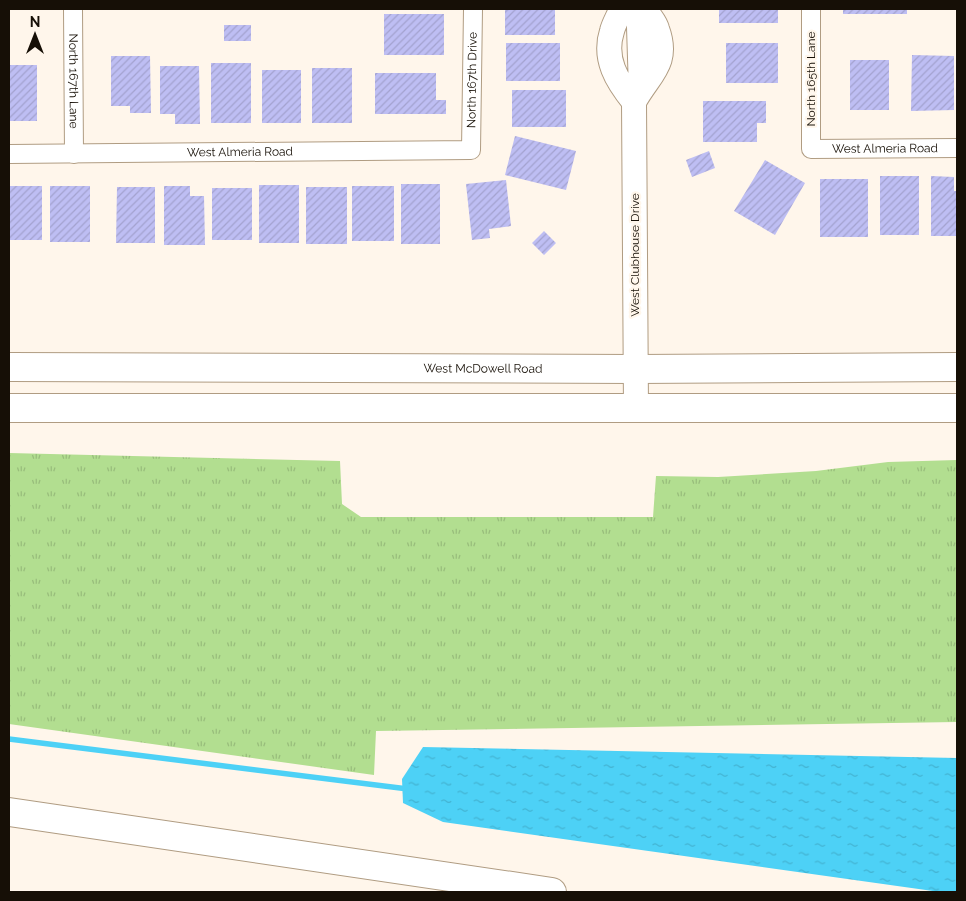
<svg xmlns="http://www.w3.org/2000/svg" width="966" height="901" font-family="Raleway,sans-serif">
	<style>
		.grass { fill: url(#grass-tufts) }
		.water { fill: url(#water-ripples) }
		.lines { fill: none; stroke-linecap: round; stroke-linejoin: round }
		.stream { stroke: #4dd1f6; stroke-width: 5.5 }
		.building { fill: url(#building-hatch) }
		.street-casing { stroke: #b09c82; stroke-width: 20 }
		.secondary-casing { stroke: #b09c82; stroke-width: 26 }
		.primary-casing { stroke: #b09c82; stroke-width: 30 }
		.street { stroke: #fff; stroke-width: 18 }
		.secondary { stroke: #fff; stroke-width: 24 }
		.primary { stroke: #fff; stroke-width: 28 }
		.labels { text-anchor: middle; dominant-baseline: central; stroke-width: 4.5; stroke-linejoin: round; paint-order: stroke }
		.street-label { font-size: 12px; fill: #160f06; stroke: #fff6eb }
	</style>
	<defs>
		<pattern id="grass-tufts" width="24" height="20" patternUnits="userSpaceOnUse" patternTransform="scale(1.25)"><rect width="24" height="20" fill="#b2de90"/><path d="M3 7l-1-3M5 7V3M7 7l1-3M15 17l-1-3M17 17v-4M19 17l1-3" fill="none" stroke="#98bd7b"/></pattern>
		<pattern id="water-ripples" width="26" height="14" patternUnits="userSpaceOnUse" patternTransform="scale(1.25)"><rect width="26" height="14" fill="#4dd1f6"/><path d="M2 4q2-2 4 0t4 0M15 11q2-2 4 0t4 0" fill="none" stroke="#42b2d1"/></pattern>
		<pattern id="building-hatch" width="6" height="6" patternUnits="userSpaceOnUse" patternTransform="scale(1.25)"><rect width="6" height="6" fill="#bebef3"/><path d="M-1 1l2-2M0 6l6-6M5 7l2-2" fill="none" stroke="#a3a2cf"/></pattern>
	</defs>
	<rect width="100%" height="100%" fill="#fff6eb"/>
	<path class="grass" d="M9 453 340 461 342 504 361 517H653L656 476 718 477 816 471 888 462 957 460V722L376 731 374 775 9 724Z"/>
	<path class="water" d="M423 747 957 758V892H940L443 822 403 803 402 779Z"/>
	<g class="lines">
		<path class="stream" d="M9 739 408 789"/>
	</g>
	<path class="building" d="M505 9H555V35H505Z
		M719 9H778V23H719Z
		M843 9H907V14H843Z
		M384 14H444V55H384Z
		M224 25H251V41H224Z
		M506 43H560V81H506Z
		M726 43H778V83H726Z
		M912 55 954 56V110L911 111Z
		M111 56H150L151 113H130V106H111Z
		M850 60H889V110H850Z
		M211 63H251V123H211Z
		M9 65H37V121H9Z
		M160 66H199L200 124H175V114H160Z
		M312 68H352V123H312Z
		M262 70H301V123H262Z
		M375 73H436V100H446V114H375Z
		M512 90H566V127H512Z
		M703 101H766V123H757V142H703Z
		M515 136 576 151 566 190 505 175Z
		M709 151 715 168 692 177 686 160Z
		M765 160 805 183 775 235 734 211Z
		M880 176H919V235H880Z
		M931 176 954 177V191H957V236H931Z
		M820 179H868V237H820Z
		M506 180 511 226 489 229 490 238 472 240 466 184Z
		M401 184H440V244H401Z
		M259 185H299V243H259Z
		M9 186H42V240H9Z
		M50 186H90V242H50Z
		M164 186H190V196H204L205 245H164Z
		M352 186H394V241H352Z
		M117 187H155V243H116Z
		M306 187H347V244H306Z
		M212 188H252V240H212Z
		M544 231 556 243 544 255 532 243Z"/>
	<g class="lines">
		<g class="street-casing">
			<g id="street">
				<path id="s1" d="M73 9 74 154"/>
				<path id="s2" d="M811 9V149L957 148"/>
				<path id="s3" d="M9 154 471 150 473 9"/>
			</g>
		</g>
		<g class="secondary-casing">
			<path id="secondary" d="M621 9C619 16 614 23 612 31 603 59 617 81 634 102
				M621 11H646L639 27 641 89
				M636 409 634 102C649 74 670 64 657 29 655 21 648 16 646 9"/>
		</g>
		<g class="primary-casing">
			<g id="primary">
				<path id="s4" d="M9 367 636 369 957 367"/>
				<path d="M9 408H957"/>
				<path d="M9 812 552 892"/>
			</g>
		</g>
		<use href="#street" class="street"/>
		<use href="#secondary" class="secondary"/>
		<use href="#primary" class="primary"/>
	</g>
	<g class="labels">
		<g class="street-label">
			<text transform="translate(811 79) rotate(-90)">North 165th Lane</text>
			<text stroke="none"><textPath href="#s3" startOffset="532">North 167th Drive</textPath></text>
			<text stroke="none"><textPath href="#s1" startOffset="72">North 167th Lane</textPath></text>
			<text stroke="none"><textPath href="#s2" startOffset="214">West Almeria Road</textPath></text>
			<text stroke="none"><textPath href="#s3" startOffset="231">West Almeria Road</textPath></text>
			<text transform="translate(635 255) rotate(-90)">West Clubhouse Drive</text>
			<text stroke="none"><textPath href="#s4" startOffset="474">West McDowell Road</textPath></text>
		</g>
	</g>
	<rect width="966" height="901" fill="none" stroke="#160f06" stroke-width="20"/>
	<g transform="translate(35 35)" stroke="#fff6eb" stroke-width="4" paint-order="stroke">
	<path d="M0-4L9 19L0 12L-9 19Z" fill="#160f06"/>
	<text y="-8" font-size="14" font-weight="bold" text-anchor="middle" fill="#160f06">N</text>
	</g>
</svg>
